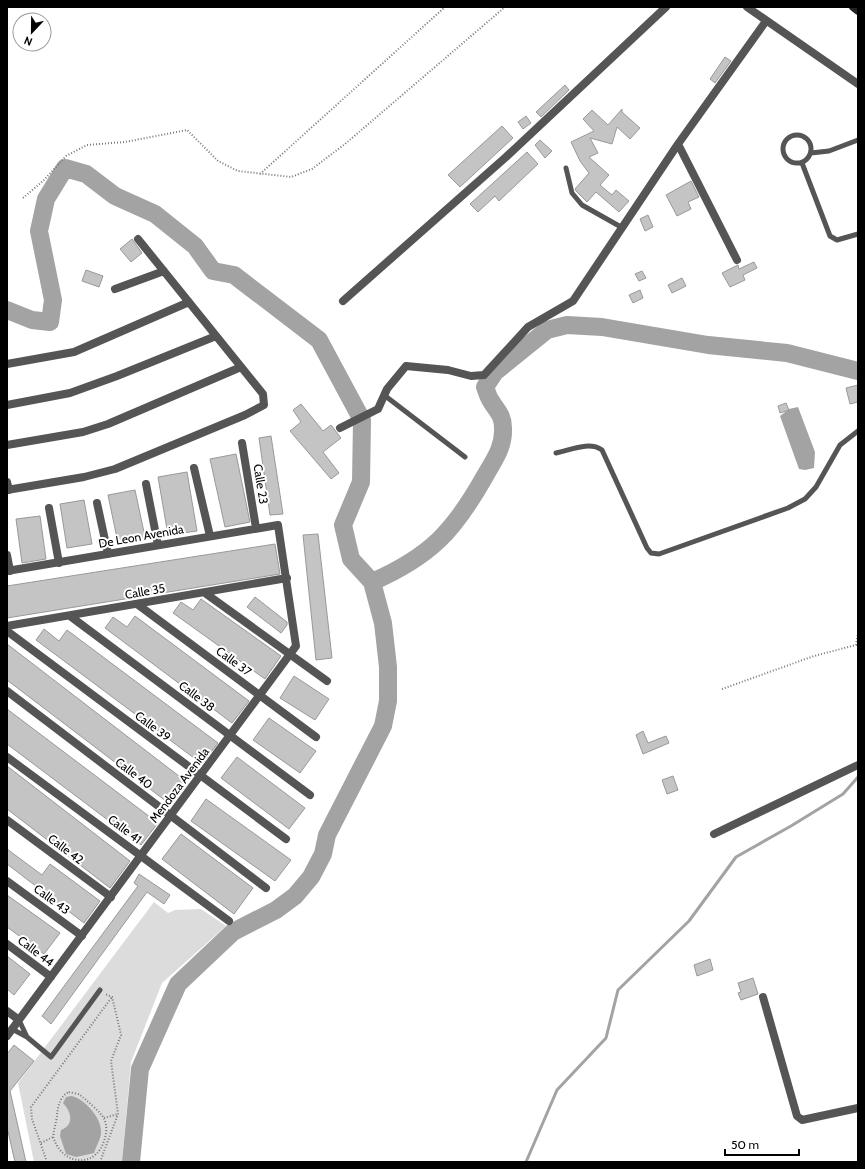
<svg xmlns="http://www.w3.org/2000/svg" width="865" height="1169" font-family="Cabin,sans-serif">
	<style>
		.green { fill: #dcdcdc }
		.water { fill: #a3a3a3 }
		.lines { fill: none; stroke-linecap: round; stroke-linejoin: round }
		.stream { stroke: #a3a3a3; stroke-width: 3 }
		.river { stroke: #a3a3a3; stroke-width: 18 }
		.building { fill: #c4c4c4; stroke: #999 }
		.path { stroke: #777; stroke-width: 2; stroke-dasharray: 1 2; stroke-linecap: butt }
		.service { stroke: #555; stroke-width: 5 }
		.minor { stroke: #555; stroke-width: 8 }
		.tertiary { stroke: #555; stroke-width: 8 }
		.secondary { stroke: #222; stroke-width: 8 }
		.labels { text-anchor: middle; dominant-baseline: central; stroke-width: 4; stroke-linejoin: round; paint-order: stroke }
		.street-label { font-size: 12px; fill: #000; stroke: #fff }
	</style>
	<rect width="100%" height="100%" fill="#fff"/>
	<path class="green" d="M154 902 168 913 175 910 201 909 226 926 162 983 131 1062 122 1162H34L18 1083Z"/>
	<path class="water" d="M798 407 815 452 814 468 805 470 799 469 780 416 789 409Z
		M71 1096C84 1098 102 1118 101 1132 101 1139 96 1146 94 1153L76 1157 66 1154 60 1136 61 1130C75 1125 71 1111 63 1103L66 1097Z"/>
	<g class="lines">
		<path class="stream" d="M526 1162 557 1090 606 1038 618 990 689 921 736 857 791 826 843 794 858 777"/>
		<path class="river" d="M7 310 32 320 50 322 53 300 39 231 46 199 65 168 86 174 115 196 155 214 195 246 213 271 234 275 319 340 362 420 361 482 343 525 351 559 372 582 383 623 388 667V701L383 726 327 835 323 854 311 877 295 896 276 910 233 932 178 984 140 1069 131 1162
			M372 582C431 556 454 531 485 476 494 460 504 447 503 428 503 415 497 411 491 401 488 397 487 392 485 387L495 372 547 330 567 325 602 327 708 345 787 353 858 371"/>
	</g>
	<path class="building" d="M725 57 731 61 715 83 710 79Z
		M565 85 569 90 541 117 536 112Z
		M622 109V112L640 128 630 139 617 127 612 144 590 138 598 153 589 157 609 175 600 185 612 195 616 190 629 201 619 212 596 192 587 202 576 191 575 189 589 173 580 161 571 142 594 131 583 119 592 110 608 125Z
		M526 116 531 123 523 129 518 122Z
		M502 126 513 138 460 187 448 175Z
		M540 140 552 151 545 158 535 145Z
		M527 152 538 164 499 201 495 196 478 212 470 204Z
		M691 181 699 197 688 202 691 209 677 216 666 195Z
		M648 215 653 227 645 231 640 219Z
		M132 239 142 253 131 262 120 249Z
		M754 262 757 268 743 275 745 280 730 287 722 273 738 265 739 269Z
		M86 270 103 276 99 287 82 281Z
		M642 271 646 278 639 281 635 274Z
		M682 278 686 286 672 293 668 285Z
		M640 290 643 298 633 303 629 295Z
		M858 385V402L850 404 846 388Z
		M786 403 789 410 780 413 778 406Z
		M301 404 323 431 331 425 341 438 323 452 339 473 331 479 290 431 301 422 293 410Z
		M271 436 283 514 270 515 259 438Z
		M236 454 250 522 225 527 210 459Z
		M187 472 197 531 168 535 158 477Z
		M135 490 145 537 118 543 108 495Z
		M84 500 92 544 67 548 60 504Z
		M40 516 46 559 22 563 16 519Z
		M318 534 332 658 316 660 303 535Z
		M275 544 280 574 7 618V586Z
		M255 597 287 622V625L281 633 247 607Z
		M201 599 281 656 265 679 173 613 181 602 193 610Z
		M135 616 249 701 232 723 105 628 113 617 127 627Z
		M44 629 59 641 67 630 218 743 202 764 36 640Z
		M7 644 188 783 171 805 7 680Z
		M294 676 329 699 315 720 280 698Z
		M7 709 158 823 141 845 7 744Z
		M269 718 316 751 300 773 253 740Z
		M643 731 648 743 666 736 669 743 643 754 636 735Z
		M237 757 305 808 289 829 221 778Z
		M7 766 130 861 110 888 7 809Z
		M673 776 678 790 667 794 662 780Z
		M206 799 291 860 275 881 191 821Z
		M181 834 253 888 234 914 162 859Z
		M7 849 42 875 50 864 100 901 84 923 7 864Z
		M139 874 170 895 164 904 147 892 51 1024 42 1016 138 886 134 883Z
		M7 895 60 933 44 954 7 927Z
		M7 956 30 974 14 995 7 989Z
		M710 959 713 970 697 976 694 965Z
		M753 978 758 994 741 1000 738 993 741 992 738 983Z
		M14 1045 34 1061 10 1091 26 1162H15L7 1127V1054Z"/>
	<g class="lines">
		<path class="path" d="M260 174 445 7
			M23 198 44 180 66 156 87 145 125 142 187 130 218 161 238 171 291 177 312 169 345 144 505 7
			M722 689 814 656 856 645 858 633
			M69 1092C72 1093 77 1093 80 1095 85 1099 102 1113 104 1119 109 1128 105 1140 101 1148 88 1169 61 1161 54 1139 52 1133 57 1121 57 1115 58 1106 60 1096 69 1092Z
			M104 1118 118 1114
			M41 1143 53 1137
			M47 1162 32 1119 31 1107 112 997
			M100 1162 118 1114 111 1061 121 1035 120 1030 112 997 105 994"/>
		<path class="service" d="M783 149a14 14 0 1 1 28 0a14 14 0 1 1-28 0Z
			M811 153 829 151 858 140
			M802 163 830 236 837 240 858 234
			M566 168 572 193 582 205 621 227
			M384 395 465 457
			M556 453C571 450 589 441 602 450L647 548 651 553 659 554 788 508 805 499 816 487 840 445 858 431
			M19 1020 27 1037
			M12 1029 27 1037 51 1057 100 990"/>
		<path class="minor" d="M678 144 737 260
			M115 289 164 271
			M343 301 506 157 666 7
			M7 364 74 352 189 302
			M7 405 70 393 117 376 216 336
			M340 428 378 409 387 389 406 366 448 370 471 376 484 375 528 327 573 301 678 144 766 21
			M242 443 256 528
			M7 445 83 432 108 424 241 367
			M194 468 210 536
			M7 482 9 490
			M146 484 158 545
			M7 490 84 477 115 469 245 415 264 405 263 394 138 239
			M97 503 108 554
			M49 508 59 563
			M7 555 10 571
			M7 571 278 525 296 646 7 1036
			M205 593 327 681
			M137 604 316 737
			M70 616 310 795
			M7 626 287 578
			M7 631 286 839
			M7 691 266 888
			M7 757 229 921
			M7 820 111 897
			M714 834 858 765
			M7 881 82 936
			M7 944 51 977
			M763 997 797 1116 802 1120 858 1108
			M7 1011 19 1020"/>
		<path class="tertiary" d="M747 7 858 84"/>
		<path class="secondary" d="M853 7 858 11"/>
	</g>
	<g class="labels">
		<g class="street-label">
			<text transform="translate(261 484) rotate(81)">Calle 23</text>
			<text transform="translate(141 536) rotate(-10)">De Leon Avenida</text>
			<text transform="translate(145 591) rotate(-10)">Calle 35</text>
			<text transform="translate(234 661) rotate(36)">Calle 37</text>
			<text transform="translate(197 696) rotate(37)">Calle 38</text>
			<text transform="translate(153 726) rotate(37)">Calle 39</text>
			<text transform="translate(134 773) rotate(37)">Calle 40</text>
			<text transform="translate(179 785) rotate(-53)">Mendoza Avenida</text>
			<text transform="translate(125 829) rotate(37)">Calle 41</text>
			<text transform="translate(66 849) rotate(37)">Calle 42</text>
			<text transform="translate(52 899) rotate(36)">Calle 43</text>
			<text transform="translate(36 951) rotate(37)">Calle 44</text>
		</g>
	</g>
	<rect width="865" height="1169" fill="none" stroke="#000000" stroke-width="16"/>
	<g transform="translate(32 32) rotate(202)"><circle r="19" fill="#ffffff" stroke="#999999"/>
	<path d="M0-3L7 15L0 10L-7 15Z" fill="#000000"/>
	<text y="-6" font-size="11" font-weight="bold" text-anchor="middle" fill="#000000">N</text>
	</g>
	<path d="M725 1149v6h74v-6" fill="none" stroke="#000000" stroke-width="2"/>
	<text x="731" y="1149" font-size="12" fill="#000000" stroke="#ffffff" stroke-width="3" paint-order="stroke">50 m</text>
</svg>
